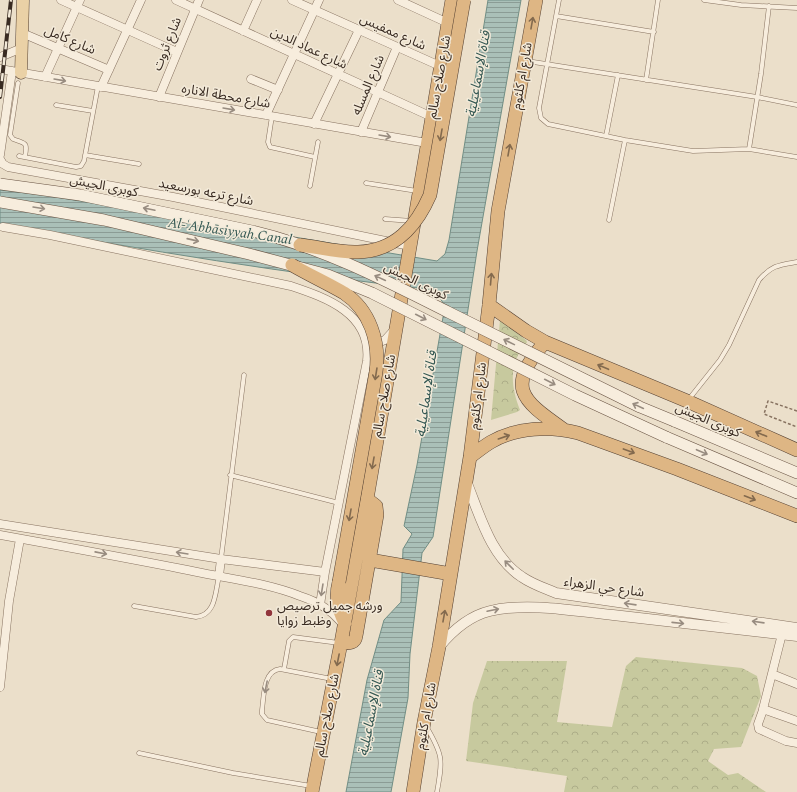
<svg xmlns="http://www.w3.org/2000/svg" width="797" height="792" font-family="Spectral,'Noto Sans Arabic',serif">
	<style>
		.forest { fill: url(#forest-crowns) }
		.water { fill: url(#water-rules); stroke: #718e85 }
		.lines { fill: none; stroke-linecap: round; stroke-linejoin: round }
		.service-casing { stroke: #877260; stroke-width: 5 }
		.minor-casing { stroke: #877260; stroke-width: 9 }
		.tertiary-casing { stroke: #877260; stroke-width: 11 }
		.secondary-casing { stroke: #695343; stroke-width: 12 }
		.primary-casing { stroke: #554133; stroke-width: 13 }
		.trunk-casing { stroke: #554133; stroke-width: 14 }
		.path { stroke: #877260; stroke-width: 1.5; stroke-dasharray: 3 2; stroke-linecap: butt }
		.service { stroke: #f7eddd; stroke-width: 4 }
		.minor { stroke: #f7eddd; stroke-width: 8 }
		.tertiary { stroke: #f7eddd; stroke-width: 10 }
		.secondary { stroke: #f7eddd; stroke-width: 11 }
		.primary { stroke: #ead1a6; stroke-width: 12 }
		.trunk { stroke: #deb684; stroke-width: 13 }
		.rail-casing { stroke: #392b22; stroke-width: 4 }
		.rail { stroke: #f3ead9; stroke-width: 2.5; stroke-dasharray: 8; stroke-linecap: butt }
		.secondary-bridge-casing { stroke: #695343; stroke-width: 12; stroke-linecap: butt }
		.trunk-bridge-casing { stroke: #554133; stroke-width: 14; stroke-linecap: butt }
		.secondary-bridge { stroke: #f7eddd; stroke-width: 11 }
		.trunk-bridge { stroke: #deb684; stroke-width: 13 }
		.oneway { stroke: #836a4e }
		.oneway2 { stroke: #988c80 }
		.poi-dot { fill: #91353b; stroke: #f3ead9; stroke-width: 1.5 }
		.labels { text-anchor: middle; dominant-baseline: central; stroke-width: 3; stroke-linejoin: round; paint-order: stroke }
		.street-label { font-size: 13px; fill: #392b22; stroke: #f3ead9 }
		.poi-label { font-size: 13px; fill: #392b22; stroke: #f3ead9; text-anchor: start }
		.water-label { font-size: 14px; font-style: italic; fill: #335752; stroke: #f3ead9 }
	</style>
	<defs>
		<pattern id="forest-crowns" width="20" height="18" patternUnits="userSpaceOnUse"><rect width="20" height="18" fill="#c7c99e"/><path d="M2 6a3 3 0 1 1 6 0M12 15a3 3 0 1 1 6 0" fill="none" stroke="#acad88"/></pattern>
		<pattern id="water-rules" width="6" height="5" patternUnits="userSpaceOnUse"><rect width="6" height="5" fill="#aac0b8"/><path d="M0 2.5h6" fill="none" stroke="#8b9c95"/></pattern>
	</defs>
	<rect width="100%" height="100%" fill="#ebdfca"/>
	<path class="forest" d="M500 320 526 340 527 342C525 347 521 350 518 355 509 373 513 392 520 410L517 412 491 420Z
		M636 657 742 668 757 676 761 696 741 747 714 749 708 761 728 775 738 773 766 792H564L567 776 466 761 473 703 487 661H567L557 722 612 727 626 666Z"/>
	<path class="water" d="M488 0H521L477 251 433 537 422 553 410 654 408 698 391 792H346L367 680 384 620 401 602 403 549 412 534 404 526 417 465 445 306 435 290C289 274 144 250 0 224V190L44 195 437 261 445 254 449 240Z"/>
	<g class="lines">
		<g class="service-casing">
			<path id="service" d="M559 0 539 108 541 118 548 124 625 140 693 151 749 149 797 157
				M704 0 741 5 797 8
				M556 16 654 32
				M527 61 757 97 797 105
				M646 80 658 0
				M18 83 10 135 13 139C25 144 28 141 25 157
				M56 105 93 111
				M272 116 268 142 270 147 315 157
				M606 136 618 75
				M749 149 761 74 769 6
				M85 155 139 164
				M19 156 76 167 81 166 84 161 98 86
				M366 183 417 191
				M310 186 318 142
				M385 219 412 221
				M609 220 625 140
				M689 399 720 360 729 345 759 280C772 265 779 265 797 262
				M230 475 339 503
				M221 559 244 375
				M134 606 196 617C216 615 215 593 219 576
				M284 669 289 641 293 637 339 643
				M426 726C443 755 443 759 437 792
				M321 732 267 720 262 714V710C264 696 263 671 280 669L332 679
				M139 753 233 773 311 786"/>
		</g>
		<g class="minor-casing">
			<path id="minor" d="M61 0 177 52
				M176 0 432 117
				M292 0 440 66
				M398 0 448 23
				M243 31 257 0
				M22 33 109 70
				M0 57 22 48
				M0 69 427 143
				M45 77 80 0
				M251 79 278 90
				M101 87 141 0
				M159 97 199 0
				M266 115 319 0
				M314 124 359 30
				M361 132 397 47
				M0 155 12 71
				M0 159 3 164 8 167 173 197 410 246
				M3 227 50 235 291 286C327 298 372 314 367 361L325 572 320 605
				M372 345 385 340 395 329
				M0 524 221 559 325 572
				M0 535C66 547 132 559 197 572 231 579 267 583 300 596 316 601 330 609 341 622
				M219 576 221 559
				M782 634 763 709 797 721
				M772 674 797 684
				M0 687 9 601 20 539
				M763 710 758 724 759 729 786 741 797 743"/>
		</g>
		<g class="tertiary-casing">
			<path id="tertiary" d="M466 481C480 515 490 556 522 577 532 584 544 588 556 593L797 628
				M439 647C453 630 469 616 490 611 526 602 576 611 613 615 675 622 736 629 797 636"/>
		</g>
		<g class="secondary-casing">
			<path id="secondary" d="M674 421 797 473
				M666 437 797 493"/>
		</g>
		<g class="primary-casing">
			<path id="primary" d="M21 73 23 0"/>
		</g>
		<g class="trunk-casing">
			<path id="trunk" d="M489 305 526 331 545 342 687 401 797 450
				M545 342C506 387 520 399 563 429
				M470 457C477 452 484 446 491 442 517 427 550 426 578 433L677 469 797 516
				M370 560 451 574
				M339 582C335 597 338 609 345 623
				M341 643C348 643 355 644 356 636L377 515 376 506 367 499
				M312 792 341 643 367 499 452 0
				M413 792 424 722 439 647 470 457 489 305 498 211 536 0"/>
		</g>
		<path class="path" d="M797 411 768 401 764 414 797 427"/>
		<use href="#service" class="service"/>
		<use href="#minor" class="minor"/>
		<use href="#tertiary" class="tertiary"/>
		<use href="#secondary" class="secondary"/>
		<use href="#primary" class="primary"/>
		<use href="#trunk" class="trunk"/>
		<g class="rail-casing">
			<path id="rail" d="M0 97 11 0"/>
		</g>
		<use href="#rail" class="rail"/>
		<g class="secondary-bridge-casing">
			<path id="secondary-bridge" d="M0 184 80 195 252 231C321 247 385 280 448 312 512 343 576 375 640 407L674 421
				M0 202 104 220 249 254 328 275 372 293 575 395 666 437"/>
		</g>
		<g class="trunk-bridge-casing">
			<path id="trunk-bridge" d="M300 245C319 247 339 253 358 252 395 251 416 227 430 195L464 0
				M292 265C309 275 327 283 344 293 370 310 380 342 376 372L339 582"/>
		</g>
		<use href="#secondary-bridge" class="secondary-bridge"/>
		<use href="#trunk-bridge" class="trunk-bridge"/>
	</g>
	<defs><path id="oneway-shaft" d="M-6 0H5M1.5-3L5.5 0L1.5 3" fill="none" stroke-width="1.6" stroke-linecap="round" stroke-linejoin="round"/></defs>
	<g class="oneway">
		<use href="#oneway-shaft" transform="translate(532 23) rotate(-80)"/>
		<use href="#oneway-shaft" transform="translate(441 135) rotate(100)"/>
		<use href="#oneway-shaft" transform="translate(509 150) rotate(-80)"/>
		<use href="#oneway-shaft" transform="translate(491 279) rotate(-85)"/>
		<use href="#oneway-shaft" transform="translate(603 367) rotate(-157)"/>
		<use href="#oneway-shaft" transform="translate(376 374) rotate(99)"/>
		<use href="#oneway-shaft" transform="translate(761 434) rotate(-157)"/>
		<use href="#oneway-shaft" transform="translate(504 437) rotate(-19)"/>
		<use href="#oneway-shaft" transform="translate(629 451) rotate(20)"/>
		<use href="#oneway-shaft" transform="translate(373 463) rotate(100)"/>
		<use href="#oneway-shaft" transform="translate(750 498) rotate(21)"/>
		<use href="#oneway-shaft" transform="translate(350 515) rotate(100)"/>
		<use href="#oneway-shaft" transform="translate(444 616) rotate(-80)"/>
		<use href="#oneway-shaft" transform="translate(338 660) rotate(101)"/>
	</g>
	<g class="oneway2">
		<use href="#oneway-shaft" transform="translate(60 80) rotate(10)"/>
		<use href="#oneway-shaft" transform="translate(229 109) rotate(10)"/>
		<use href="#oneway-shaft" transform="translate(385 136) rotate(10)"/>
		<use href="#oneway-shaft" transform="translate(39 208) rotate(9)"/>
		<use href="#oneway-shaft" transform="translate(149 209) rotate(-168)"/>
		<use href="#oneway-shaft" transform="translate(193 240) rotate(13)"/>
		<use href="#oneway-shaft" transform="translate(380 278) rotate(-155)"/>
		<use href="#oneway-shaft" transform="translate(421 317) rotate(27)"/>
		<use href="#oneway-shaft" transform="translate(509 342) rotate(-154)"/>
		<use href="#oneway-shaft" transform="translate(550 382) rotate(27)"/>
		<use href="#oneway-shaft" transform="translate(638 406) rotate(-155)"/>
		<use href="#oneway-shaft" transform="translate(702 452) rotate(23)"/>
		<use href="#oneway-shaft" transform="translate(101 553) rotate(11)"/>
		<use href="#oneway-shaft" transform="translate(182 553) rotate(-171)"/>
		<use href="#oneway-shaft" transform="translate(509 565) rotate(-135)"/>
		<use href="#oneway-shaft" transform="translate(322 590) rotate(99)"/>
		<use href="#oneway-shaft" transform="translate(630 604) rotate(-172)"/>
		<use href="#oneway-shaft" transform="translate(493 610) rotate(-12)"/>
		<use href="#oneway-shaft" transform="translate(758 622) rotate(-172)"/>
		<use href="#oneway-shaft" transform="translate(678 623) rotate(6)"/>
		<use href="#oneway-shaft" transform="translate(266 687) rotate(101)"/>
	</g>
	<circle class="poi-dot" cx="269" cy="613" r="4"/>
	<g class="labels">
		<g class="street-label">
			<text transform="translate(393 32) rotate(24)">شارع ممفيس</text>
			<text transform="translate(70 40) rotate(23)">شارع كامل</text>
			<text transform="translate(167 44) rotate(-68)">شارع ثروت</text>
			<text transform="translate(309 48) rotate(25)">شارع عماد الدين</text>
			<text transform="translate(522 76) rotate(-80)">شارع ام كلثوم</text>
			<text transform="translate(439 77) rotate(-80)">شارع صلاح سالم</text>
			<text transform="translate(368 85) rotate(-67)">شارع المسله</text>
			<text transform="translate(226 96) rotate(10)">شارع محطة الاناره</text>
			<text transform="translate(104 186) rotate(11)">كوبرى الجيش</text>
			<text transform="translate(206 192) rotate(11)">شارع ترعه بورسعيد</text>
			<text transform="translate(416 281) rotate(26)">كوبرى الجيش</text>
			<text transform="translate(384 396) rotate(-80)">شارع صلاح سالم</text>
			<text transform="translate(478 396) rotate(-83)">شارع ام كلثوم</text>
			<text transform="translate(708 420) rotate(23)">كوبرى الجيش</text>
			<text transform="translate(604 587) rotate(8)">شارع حي الزهراء</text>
			<text transform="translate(327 715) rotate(-79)">شارع صلاح سالم</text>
			<text transform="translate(426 716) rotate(-80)">شارع ام كلثوم</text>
		</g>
		<g class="poi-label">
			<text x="277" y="606">ورشه جميل ترصيص<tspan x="277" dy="15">وظبط زوايا</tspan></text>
		</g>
		<g class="water-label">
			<text transform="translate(478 74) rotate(-80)">قناة الإسماعيلية</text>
			<text transform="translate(230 231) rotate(8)">Al-ʿAbbāsiyyah Canal</text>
			<text transform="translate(426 394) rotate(-82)">قناة الإسماعيلية</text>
			<text transform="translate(371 713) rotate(-79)">قناة الإسماعيلية</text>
		</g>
	</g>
</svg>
